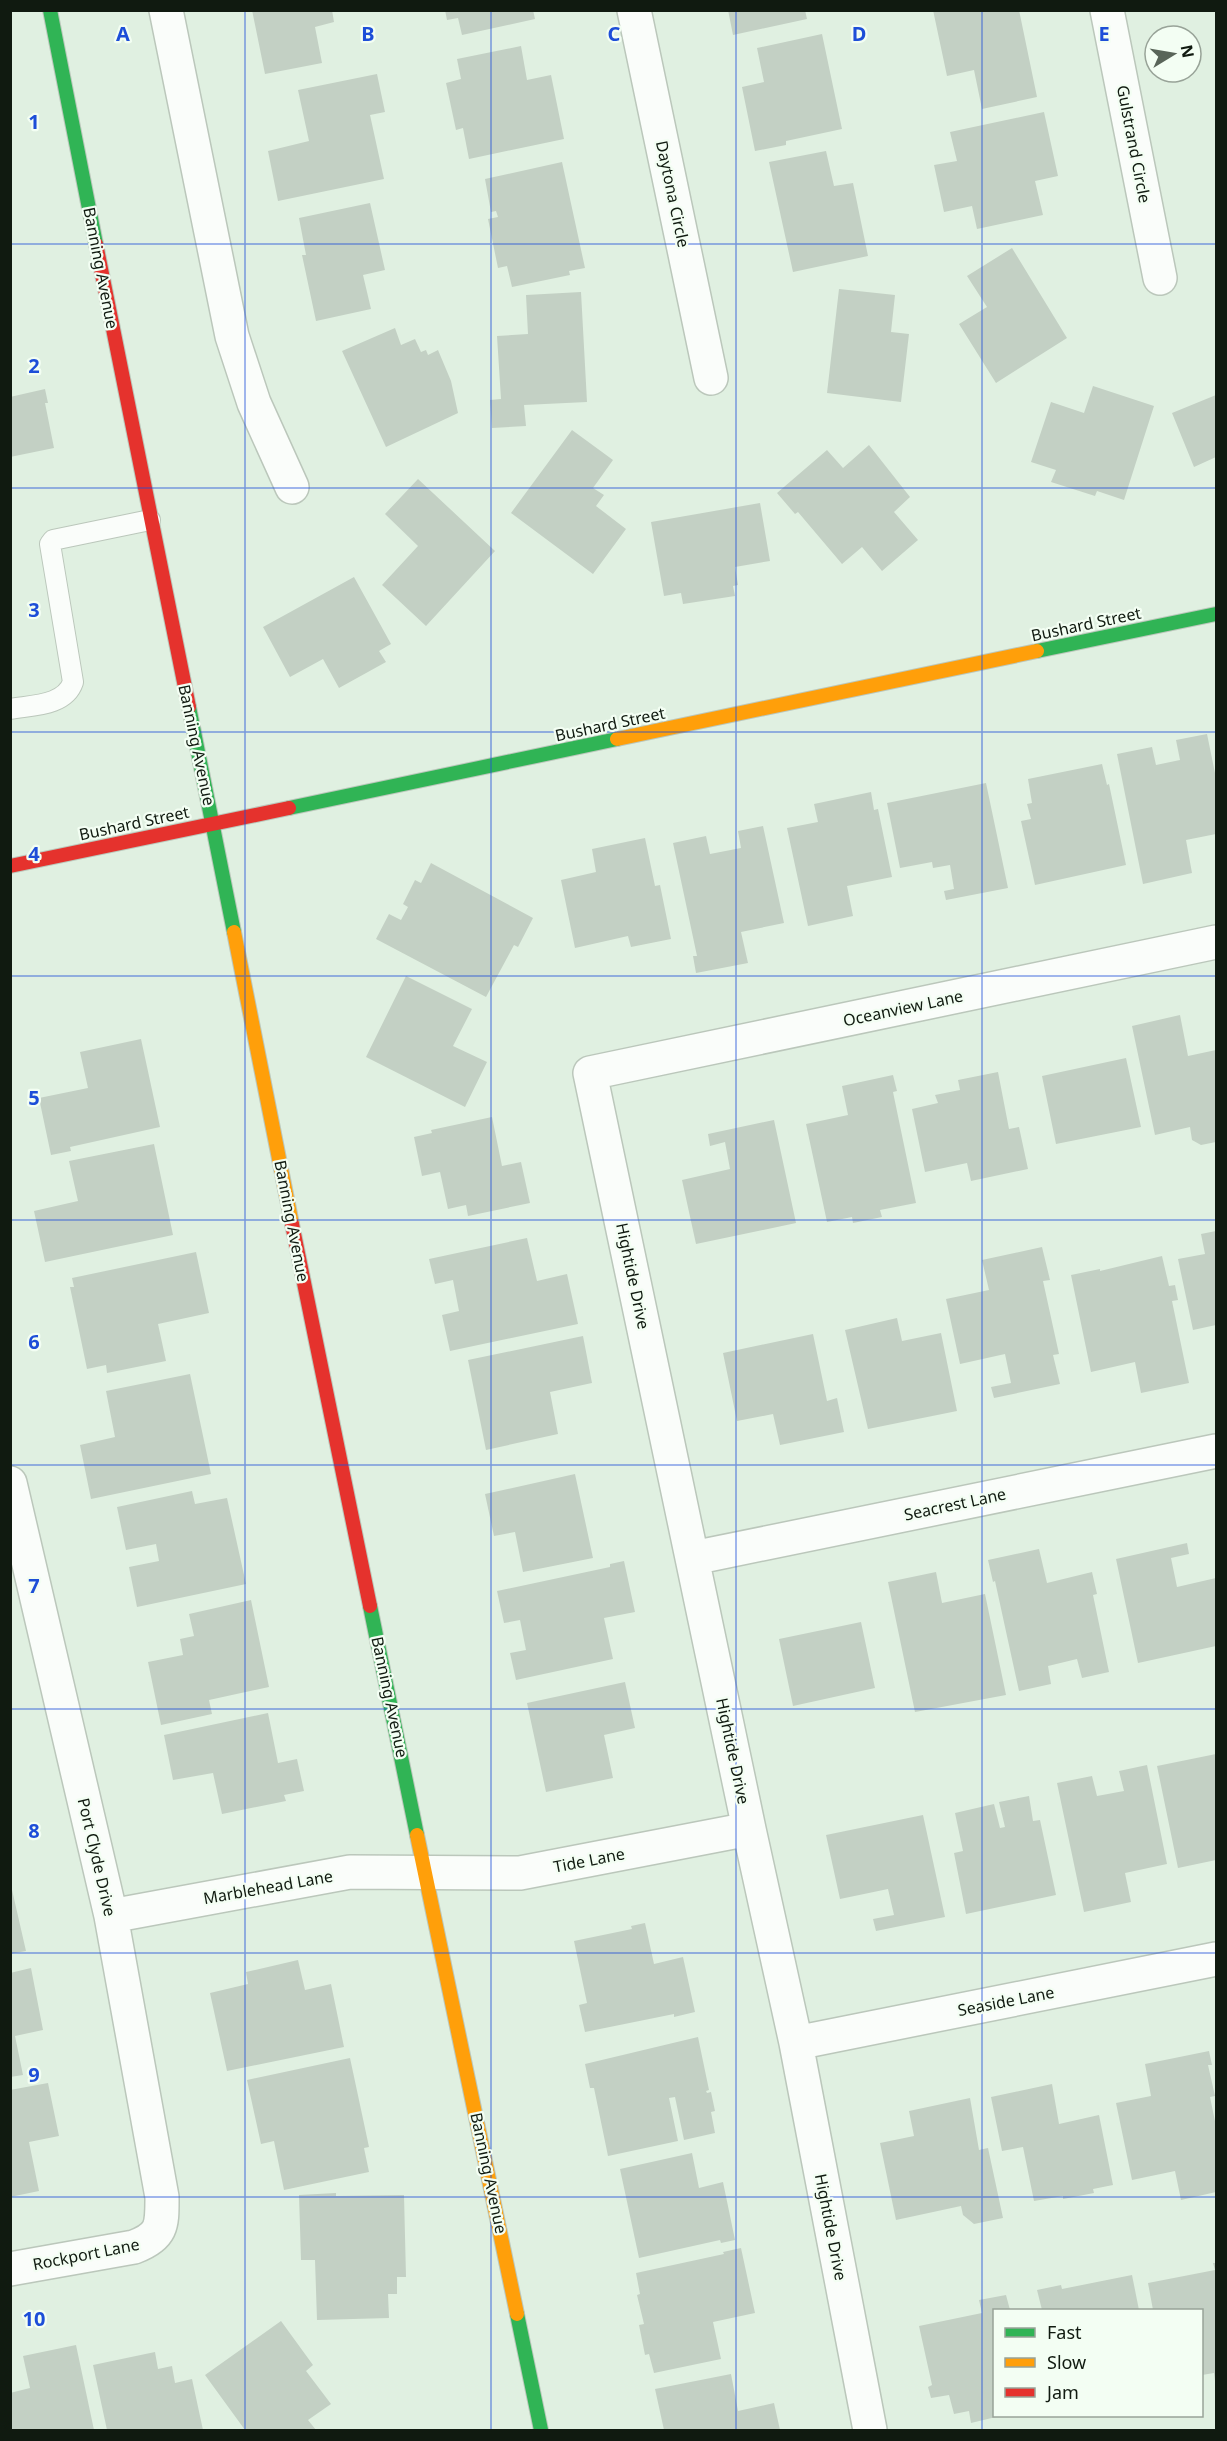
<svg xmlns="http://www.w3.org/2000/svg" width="1227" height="2441" font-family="'Noto Sans',sans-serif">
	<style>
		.building { fill: #c3d0c4 }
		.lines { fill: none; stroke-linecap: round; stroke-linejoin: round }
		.lane-casing { stroke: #bbc7bb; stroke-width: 22 }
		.street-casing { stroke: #bbc7bb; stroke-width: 36 }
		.fast-casing { stroke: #bbc7bb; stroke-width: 16 }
		.slow-casing { stroke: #bbc7bb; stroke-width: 16 }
		.jam-casing { stroke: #bbc7bb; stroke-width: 16 }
		.lane { stroke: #fafdfa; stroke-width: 20 }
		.street { stroke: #fafdfa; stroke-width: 33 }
		.fast { stroke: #30b455; stroke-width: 14 }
		.slow { stroke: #ff9f0a; stroke-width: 14 }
		.jam { stroke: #e5322d; stroke-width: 14 }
		.grid { fill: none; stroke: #1d4ed8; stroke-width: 1.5; stroke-opacity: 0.55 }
		.labels { text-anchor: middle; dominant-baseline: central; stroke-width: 4.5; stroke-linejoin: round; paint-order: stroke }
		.street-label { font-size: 16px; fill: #101a10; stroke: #f3fef3 }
		.grid-label { font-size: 20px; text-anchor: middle; font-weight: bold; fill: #1d4ed8; stroke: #f3fef3; stroke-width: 4.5; stroke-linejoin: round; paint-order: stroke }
	</style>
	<rect width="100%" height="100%" fill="#e0f0e1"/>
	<path class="building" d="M252 10H332L334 22 315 27 322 63 265 74Z
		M445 10H533L535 19 462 35 458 18 447 20Z
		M728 10H805L807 19 733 35Z
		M933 10H1019L1037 97 982 109 974 70 947 76Z
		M822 34 842 129 786 141V145L755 151 742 87 764 82 757 48Z
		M521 46 527 80 551 75 564 139 469 159 463 128 456 130 446 83 461 79 457 59Z
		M377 74 385 112 370 115 384 179 278 201 268 151 309 141 298 90Z
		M1044 112 1058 176 1035 181 1043 215 977 229 972 206 944 212 934 165 957 161 950 132Z
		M826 151 834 186 853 183 868 256 793 272 769 162Z
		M562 162 585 268 569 271 570 275 512 287 507 266 498 268 488 219 498 217 496 211 491 212 485 179Z
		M370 203 385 270 363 275 371 309 316 321 302 255H306L299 218Z
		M1012 248 1067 338 996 383 959 324 987 307 967 276Z
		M839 289 895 295 891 332 909 334 901 402 827 393Z
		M581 292 587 402 524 405 526 426 492 428 490 400 501 399 497 336 528 334 526 295Z
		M395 328 401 345 415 339 421 352 426 350 428 355 438 350 451 381 458 413 386 447 342 351Z
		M1093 386 1154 406 1124 500 1097 491 1095 496 1051 482 1056 470 1031 462 1051 402 1084 413Z
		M45 389 48 403H45L54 448 10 457V397Z
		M1216 395V457L1194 467 1172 413Z
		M572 430 613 460 593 488 604 495 596 506 626 529 593 574 511 513Z
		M869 445 910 497 894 512 918 540 882 571 862 547 842 564 798 512 795 514 777 493 827 450 843 468Z
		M418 479 495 551 426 626 382 585 418 546 385 514Z
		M760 503 770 561 735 567 738 585 733 586 735 596 683 604 681 593 664 596 651 522Z
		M354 577 391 644 379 651 386 662 339 688 323 659 290 677 263 627Z
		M1207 734 1216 778V834L1186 840 1192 873 1143 884 1117 754 1152 747 1156 765 1180 760 1176 740Z
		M1102 764 1107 785 1109 784 1126 865 1035 885 1021 821 1031 819 1027 804 1032 803 1028 779Z
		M986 783 1008 888 946 900 944 891 954 889 950 865 933 868 932 862 900 868 887 803Z
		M871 792 874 810 878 809 892 877 847 886 853 916 808 926 787 828 818 822 814 804Z
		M763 826 784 923 741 932 748 963 696 973 693 956H697L673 843 706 836 710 854 741 848 738 831Z
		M645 838 655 886 660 885 671 939 631 947 628 936 575 948 561 880 596 872 592 849Z
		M431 863 533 918 518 947 514 945 486 997 376 939 389 914 401 920 408 907 403 904 415 880 421 883Z
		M406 976 472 1009 453 1046 487 1062 465 1107 366 1057Z
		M1180 1015 1188 1056 1216 1050V1142L1201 1145 1192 1140 1190 1127 1155 1135 1132 1026Z
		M141 1039 160 1127 70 1147 71 1151 51 1155 39 1098 88 1088 80 1052Z
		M1126 1058 1141 1127 1056 1144 1042 1076Z
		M998 1072 1009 1129 1019 1127 1028 1169 971 1181 967 1163 925 1172 912 1109 938 1103 935 1095 960 1090 958 1080Z
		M893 1075 897 1091 893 1092 916 1203 880 1210 882 1217 853 1223 852 1217 827 1222 806 1124 848 1115 842 1086Z
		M492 1117 502 1166 521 1162 530 1203 468 1216 466 1205 448 1209 440 1172 422 1176 414 1137 432 1133 431 1130Z
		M774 1120 796 1223 696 1244 682 1180 730 1169 725 1142 710 1146 708 1134Z
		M154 1144 173 1235 45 1262 34 1211 78 1201 69 1161Z
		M1216 1231V1325L1193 1330 1178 1259 1205 1254 1201 1234Z
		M527 1238 537 1281 567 1274 578 1324 450 1351 442 1315 459 1311 453 1280 435 1284 429 1259Z
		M1042 1247 1050 1280 1043 1281 1059 1354 1053 1355 1060 1384 994 1398 991 1387 1011 1383 1005 1354 960 1364 946 1299 989 1290 982 1260Z
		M196 1252 209 1313 158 1324 166 1361 107 1373 106 1365 87 1369 70 1287H74L72 1278Z
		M1162 1256 1169 1286 1175 1285 1178 1300 1172 1301 1189 1383 1141 1393 1135 1362 1091 1372 1071 1275 1100 1269V1271Z
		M897 1318 902 1341 941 1333 957 1411 868 1429 845 1330Z
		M813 1334 827 1401 837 1398 844 1432 780 1445 773 1414 737 1421 723 1353Z
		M583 1336 592 1383 550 1392 558 1434 486 1450 468 1360Z
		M190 1374 211 1474 91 1499 80 1445 115 1437 106 1391Z
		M575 1474 593 1558 523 1572 515 1532 494 1536 485 1494Z
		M192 1491 195 1504 227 1498 246 1584 137 1607 129 1567 159 1561 156 1544 126 1550 117 1507Z
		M1187 1543 1189 1554 1171 1558 1177 1587 1216 1578V1646L1138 1663 1116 1559Z
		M1039 1549 1047 1583 1092 1572 1097 1594 1093 1595 1109 1672 1082 1678 1077 1659 1048 1666 1051 1684 1019 1691 995 1581 993 1582 988 1560Z
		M624 1561 635 1612 604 1618 613 1659 516 1680 510 1653 526 1650 520 1620 504 1623 497 1591 610 1567V1564Z
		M936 1572 942 1603 985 1594 1006 1695 915 1712 888 1582Z
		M251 1600 269 1687 209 1700 212 1714 161 1725 148 1662 183 1655 180 1639 194 1636 189 1614Z
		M861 1622 875 1688 793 1706 779 1639Z
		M625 1682 635 1728 604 1735 613 1778 546 1792 527 1703Z
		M268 1713 278 1763 297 1759 304 1791 284 1795 286 1801 222 1814 213 1773 173 1780 164 1735Z
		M1216 1754V1860L1178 1868 1157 1766Z
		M1147 1765 1167 1864 1125 1873 1131 1902 1084 1912 1057 1783 1092 1776 1097 1796 1124 1791 1119 1771Z
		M1029 1796 1033 1821 1040 1820 1056 1895 966 1914 954 1853 963 1851 955 1813 994 1804 1000 1828 1005 1827 999 1802Z
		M923 1815 945 1917 876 1931 873 1919 894 1915 888 1889 840 1899 826 1835Z
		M10 1881 26 1951 10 1954Z
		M645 1923 654 1964 683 1957 695 2012 674 2017V2014L585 2032 579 2005 587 2003 574 1941 632 1929 631 1926Z
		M298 1960 305 1990 331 1984 344 2047 227 2071 210 1993 248 1984 246 1972Z
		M31 1968 43 2030 15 2036 23 2075 10 2077V1973Z
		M698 2037 709 2090 706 2091 707 2093 711 2092 715 2111 711 2112 715 2133 684 2140 675 2097 669 2098 678 2141 608 2156 594 2088H590L585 2064Z
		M1209 2051 1212 2065H1208L1215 2096 1210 2097 1216 2126V2192L1181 2200 1175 2171 1132 2180 1116 2103 1151 2096 1145 2064Z
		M350 2058 369 2147 364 2148 369 2172 284 2190 274 2141 261 2144 247 2080Z
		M48 2083 59 2136 29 2142 39 2191 10 2197V2090Z
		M1052 2084 1059 2124 1099 2115 1113 2185 1093 2189 1094 2193 1063 2199V2196L1034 2201 1023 2147 1002 2151 991 2097Z
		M970 2098 979 2150 988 2148 1003 2218 974 2224 963 2215 961 2206 896 2220 880 2143 914 2136 909 2111Z
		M692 2153 699 2188 723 2182 735 2240 721 2243 720 2240 639 2258 620 2169Z
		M336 2193V2196L404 2195 406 2277H397V2294H388L389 2318 317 2320 315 2260H301L299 2195Z
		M741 2248 755 2313 713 2322 721 2359 654 2373 649 2354 645 2355 639 2325 644 2324 637 2295 640 2294 636 2273 724 2254 723 2252Z
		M1213 2263H1216L1215 2381 1214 2373 1202 2375V2310H1153L1148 2283 1215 2270Z
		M1132 2275 1139 2310H1042L1037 2290 1061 2285 1062 2289Z
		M1006 2295 1010 2310H994V2416H1000L971 2423 969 2411 954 2414 949 2395 931 2398 928 2387 932 2385 919 2326 982 2313 979 2300Z
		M281 2321 313 2365 306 2371 331 2404 308 2420 316 2430H245L205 2375Z
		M76 2345 94 2430H10V2393L30 2388 23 2356Z
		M155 2352 158 2369 172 2366 175 2383 192 2379 203 2430H107L93 2365Z
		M731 2374 738 2411 774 2403 780 2430H664L655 2389Z"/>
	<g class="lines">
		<g class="lane-casing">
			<path id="lane" d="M10 709C32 705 65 706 73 682L50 544 53 540 150 520"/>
		</g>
		<g class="street-casing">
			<path id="street" d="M166 10 232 336 254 403 292 487
				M634 10 711 378
				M1107 10 1160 278
				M10 1483 111 1916 162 2197C162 2225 163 2236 134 2247L10 2269
				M693 1558 1216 1451
				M111 1916 350 1872 520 1873 749 1829
				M796 2043 1216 1959
				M870 2430 796 2043 749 1829 590 1073 1216 942"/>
		</g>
		<g class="fast-casing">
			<path id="fast" d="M50 10 96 244
				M1037 651 1216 614
				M189 707 234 932
				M289 808 617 739
				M370 1606 417 1835
				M517 2314 541 2430"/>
		</g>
		<g class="slow-casing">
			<path id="slow" d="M617 739 1037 651
				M234 932 292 1224
				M417 1835 517 2314"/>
		</g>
		<g class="jam-casing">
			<path id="jam" d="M96 244 189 707
				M10 866 289 808
				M292 1224 370 1606"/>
		</g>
		<use href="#lane" class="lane"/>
		<use href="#street" class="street"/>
		<use href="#fast" class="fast"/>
		<use href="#slow" class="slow"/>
		<use href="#jam" class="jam"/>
	</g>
	<path class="grid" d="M245 10V2430M491 10V2430M736 10V2430M982 10V2430M10 244H1216M10 488H1216M10 732H1216M10 976H1216M10 1220H1216M10 1465H1216M10 1709H1216M10 1953H1216M10 2197H1216"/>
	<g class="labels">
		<g class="street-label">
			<text transform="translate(1134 144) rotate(79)">Gulstrand Circle</text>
			<text transform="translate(673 194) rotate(78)">Daytona Circle</text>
			<text transform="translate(101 268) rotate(79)">Banning Avenue</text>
			<text transform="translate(1086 624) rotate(-12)">Bushard Street</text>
			<text transform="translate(610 724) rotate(-12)">Bushard Street</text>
			<text transform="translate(197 745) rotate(78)">Banning Avenue</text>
			<text transform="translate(134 823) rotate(-12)">Bushard Street</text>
			<text transform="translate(903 1008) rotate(-12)">Oceanview Lane</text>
			<text transform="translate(292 1221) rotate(79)">Banning Avenue</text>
			<text transform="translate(633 1276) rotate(78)">Hightide Drive</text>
			<text transform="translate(955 1504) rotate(-12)">Seacrest Lane</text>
			<text transform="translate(390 1697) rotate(78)">Banning Avenue</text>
			<text transform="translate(733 1751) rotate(78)">Hightide Drive</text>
			<text transform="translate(97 1857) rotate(77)">Port Clyde Drive</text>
			<text transform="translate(589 1860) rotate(-11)">Tide Lane</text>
			<text transform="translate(268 1887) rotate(-10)">Marblehead Lane</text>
			<text transform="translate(1006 2001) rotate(-11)">Seaside Lane</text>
			<text transform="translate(489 2173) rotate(78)">Banning Avenue</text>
			<text transform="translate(831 2227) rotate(79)">Hightide Drive</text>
			<text transform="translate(86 2254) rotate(-11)">Rockport Lane</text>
		</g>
	</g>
	<g class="grid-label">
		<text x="123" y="41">A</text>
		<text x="368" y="41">B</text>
		<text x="614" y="41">C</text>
		<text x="859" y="41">D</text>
		<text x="1104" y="41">E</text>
		<text x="34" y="129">1</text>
		<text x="34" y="373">2</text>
		<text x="34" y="617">3</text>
		<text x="34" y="861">4</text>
		<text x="34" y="1105">5</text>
		<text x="34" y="1349">6</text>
		<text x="34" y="1593">7</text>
		<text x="34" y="1838">8</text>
		<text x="34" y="2082">9</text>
		<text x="34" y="2326">10</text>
	</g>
	<rect width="1227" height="2441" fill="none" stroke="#101a10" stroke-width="24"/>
	<rect x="993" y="2309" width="210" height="108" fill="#f3fef3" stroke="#98a398" stroke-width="1.5"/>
	<rect x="1005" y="2328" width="30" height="9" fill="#30b455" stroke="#98a398" stroke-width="1.5"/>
	<text x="1047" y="2339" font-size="18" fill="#101a10">Fast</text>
	<rect x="1005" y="2358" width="30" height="9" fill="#ff9f0a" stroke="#98a398" stroke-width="1.5"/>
	<text x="1047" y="2369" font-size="18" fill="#101a10">Slow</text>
	<rect x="1005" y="2388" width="30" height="9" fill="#e5322d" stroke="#98a398" stroke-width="1.5"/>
	<text x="1047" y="2399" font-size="18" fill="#101a10">Jam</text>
	<g transform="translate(1173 54) rotate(79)"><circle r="28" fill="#f3fef3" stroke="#98a398" stroke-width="1.5"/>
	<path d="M0-4.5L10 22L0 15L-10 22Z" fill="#596559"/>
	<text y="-9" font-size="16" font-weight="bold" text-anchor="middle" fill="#101a10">N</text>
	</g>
</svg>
